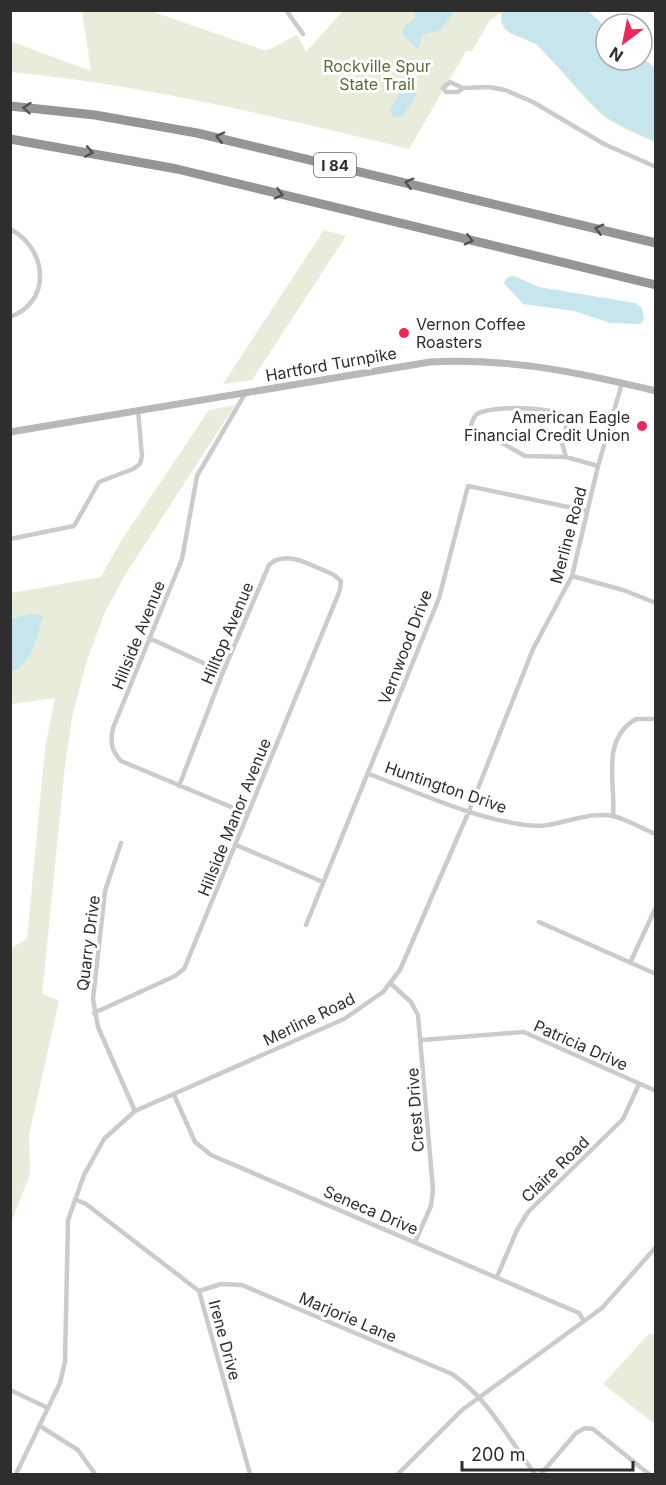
<svg xmlns="http://www.w3.org/2000/svg" width="666" height="1485" font-family="Inter,sans-serif">
	<style>
		.green { fill: #e7ecdb }
		.water { fill: #c6e5ed }
		.lines { fill: none; stroke-linecap: round; stroke-linejoin: round }
		.street { stroke: #cbcbcb; stroke-width: 4.5 }
		.secondary { stroke: #b8b8b8; stroke-width: 7 }
		.highway { stroke: #959595; stroke-width: 9 }
		.oneway { stroke: #525252 }
		.poi-dot { fill: #ee2659; stroke: #fff; stroke-width: 2 }
		.labels { text-anchor: middle; dominant-baseline: central; stroke-width: 6; stroke-linejoin: round; paint-order: stroke }
		.shield { fill: #fff; stroke: #6d6d6d; stroke-width: 1.5 }
		.shield-label { font-size: 15px; font-weight: bold; fill: #2e2e2e }
		.park-label { font-size: 16px; fill: #5a6c39; stroke: #fff }
		.poi-label { font-size: 16px; fill: #2e2e2e; stroke: #fff; text-anchor: start }
		.street-label { font-size: 16px; fill: #2e2e2e; stroke: #fff }
	</style>
	<rect width="100%" height="100%" fill="#fff"/>
	<path class="green" d="M82 11H151L266 51 297 35 306 52 343 11H588L606 27V60H642V57L655 68V142C639 135 620 128 605 117 578 96 561 65 535 43 521 31 498 39 501 13L490 20 472 51H466L409 149C277 117 146 85 11 72L10 41 91 71Z
		M324 230 346 236 252 380 223 384Z
		M235 405 125 575 105 612 87 660 72 717 65 765 42 994 59 1001 29 1135 30 1174 11 1223V948L27 939 45 748 55 698 11 704V593L101 577 121 541 209 410Z
		M650 1333 655 1336V1424L603 1384Z"/>
	<path class="water" d="M413 11H455L440 30 422 35 418 50 403 35 404 27 416 18Z
		M503 11H588L606 27V60H642V57L655 68V142L605 117 536 44 510 33 501 21Z
		M404 85H408L417 94 403 116 393 117 390 110Z
		M514 276 539 287 635 303 642 308 644 320 640 324 610 323 574 311 523 304 504 283 508 277Z
		M31 614 43 616C38 633 32 667 11 671V619Z"/>
	<g class="lines">
		<path class="street" d="M286 10 303 34
			M463 88 458 92H446L443 88 450 82 463 88 489 87 505 90 533 102 604 144 656 167
			M10 229C47 248 53 301 10 317
			M246 392 197 476 182 559 113 728C110 742 111 750 121 761L248 814
			M566 457 562 443 568 419C557 406 491 405 477 414 473 417 472 422 471 426L476 432 495 439 525 456 566 457 598 466
			M10 539 74 526 99 482 133 469 140 464 142 456 138 410
			M572 576 623 590 656 603
			M149 638 223 672
			M369 774C420 793 472 818 526 825 556 830 584 810 613 816 627 819 642 829 656 834
			M613 816C616 782 600 740 636 719H656
			M121 843 105 891 93 999 98 1027 135 1111
			M236 845 323 882
			M539 922 656 974
			M306 925 439 598 468 486 587 511
			M630 963 656 907
			M390 983 411 1002 418 1015 433 1190 431 1206 415 1242
			M94 1013 175 976 184 969 340 590 341 581 334 575C314 567 286 548 269 565L223 672 179 786
			M422 1040 524 1032 656 1091
			M174 1095 195 1142 211 1155 579 1313 584 1321
			M75 1199 86 1204 199 1291 250 1474
			M497 1277 517 1230 528 1212 623 1119 639 1084
			M199 1291 221 1284 242 1285 452 1374C487 1397 510 1441 535 1474
			M10 1390 48 1408
			M40 1426 78 1450 95 1474
			M16 1474 60 1383 65 1362 68 1220 84 1175 104 1139 135 1111 344 1019 383 992 400 970 469 811 533 649 572 576 598 466 622 383
			M398 1474 462 1410 602 1308 656 1247
			M541 1474 576 1433 585 1428 593 1429 649 1474"/>
		<path class="secondary" d="M10 432 430 362C511 358 577 372 656 391"/>
		<path class="highway" d="M10 106 95 115 197 133 656 243
			M10 139 177 169 656 285"/>
	</g>
	<defs><path id="oneway-chevron" d="M-2-3.5L2.5 0L-2 3.5" fill="none" stroke-width="1.6" stroke-linecap="round" stroke-linejoin="round" transform="scale(1.5)"/></defs>
	<g class="oneway">
		<use href="#oneway-chevron" transform="translate(27 108) rotate(-175)"/>
		<use href="#oneway-chevron" transform="translate(220 137) rotate(-167)"/>
		<use href="#oneway-chevron" transform="translate(89 152) rotate(10)"/>
		<use href="#oneway-chevron" transform="translate(409 183) rotate(-166)"/>
		<use href="#oneway-chevron" transform="translate(279 194) rotate(14)"/>
		<use href="#oneway-chevron" transform="translate(599 229) rotate(-166)"/>
		<use href="#oneway-chevron" transform="translate(469 240) rotate(14)"/>
	</g>
	<g class="poi-dot">
		<circle cx="404" cy="333" r="6"/>
		<circle cx="642" cy="426" r="6"/>
	</g>
	<g class="labels">
		<rect class="shield" x="314" y="153" width="42" height="24" rx="4.5"/>
		<g class="shield-label">
			<text x="335" y="165">I 84</text>
		</g>
		<g class="park-label">
			<text x="377" y="66">Rockville Spur<tspan x="377" dy="18">State Trail</tspan></text>
		</g>
		<g class="poi-label">
			<text x="416" y="324">Vernon Coffee<tspan x="416" dy="18">Roasters</tspan></text>
			<text x="630" y="417" text-anchor="end">American Eagle<tspan x="630" dy="18">Financial Credit Union</tspan></text>
		</g>
		<g class="street-label">
			<text transform="translate(331 364) rotate(-10)">Hartford Turnpike</text>
			<text transform="translate(568 535) rotate(-75)">Merline Road</text>
			<text transform="translate(227 633) rotate(-67)">Hilltop Avenue</text>
			<text transform="translate(138 635) rotate(-68)">Hillside Avenue</text>
			<text transform="translate(405 647) rotate(-69)">Vernwood Drive</text>
			<text transform="translate(446 787) rotate(19)">Huntington Drive</text>
			<text transform="translate(234 817) rotate(-68)">Hillside Manor Avenue</text>
			<text transform="translate(88 943) rotate(-83)">Quarry Drive</text>
			<text transform="translate(309 1019) rotate(-26)">Merline Road</text>
			<text transform="translate(581 1045) rotate(24)">Patricia Drive</text>
			<text transform="translate(415 1110) rotate(-94)">Crest Drive</text>
			<text transform="translate(555 1169) rotate(-44)">Claire Road</text>
			<text transform="translate(371 1210) rotate(23)">Seneca Drive</text>
			<text transform="translate(348 1317) rotate(23)">Marjorie Lane</text>
			<text transform="translate(225 1340) rotate(75)">Irene Drive</text>
		</g>
	</g>
	<rect width="666" height="1485" fill="none" stroke="#2e2e2e" stroke-width="24"/>
	<g transform="translate(624 42) rotate(212)"><circle r="28" fill="#ffffff" stroke="#ababab" stroke-width="1.5"/>
	<path d="M0-4.5L10 22L0 15L-10 22Z" fill="#ee2659"/>
	<text y="-9" font-size="16" font-weight="bold" text-anchor="middle" fill="#2e2e2e">N</text>
	</g>
	<path d="M462 1461v9h171v-9" fill="none" stroke="#2e2e2e" stroke-width="3"/>
	<text x="471" y="1461" font-size="18" fill="#2e2e2e" stroke="#ffffff" stroke-width="4.5" paint-order="stroke">200 m</text>
</svg>
